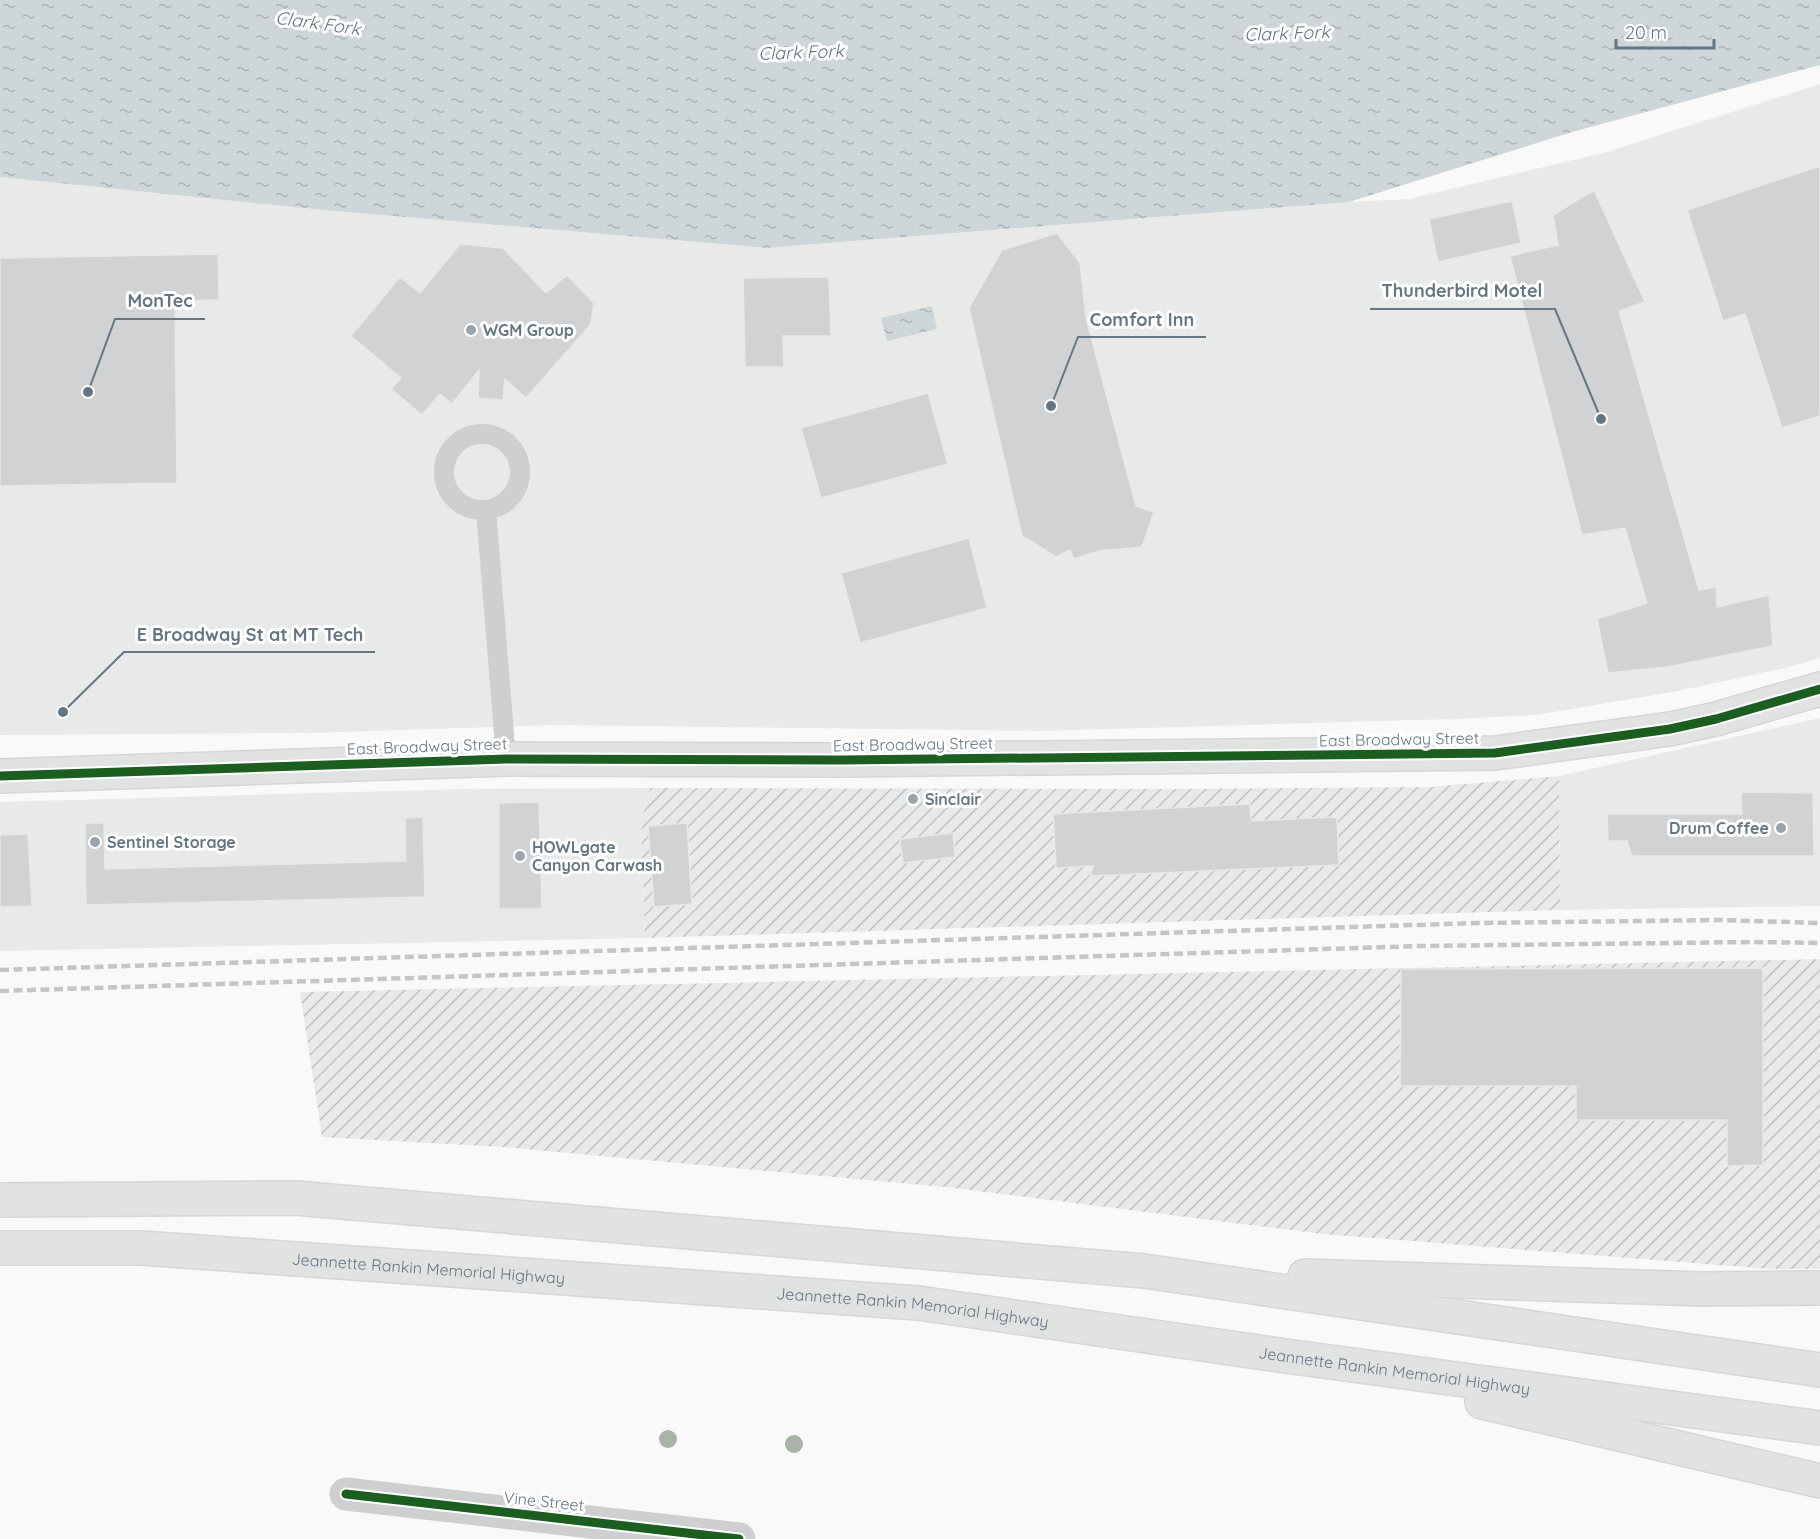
<svg xmlns="http://www.w3.org/2000/svg" width="1820" height="1539" font-family="Quicksand,sans-serif">
	<style>
		.built { fill: #e8e9e9 }
		.industrial { fill: url(#industrial-furrows) }
		.water { fill: url(#water-ripples) }
		.building { fill: #d0d2d3; stroke: #e8e8e8; stroke-width: 1.5 }
		.lines { fill: none; stroke-linecap: round; stroke-linejoin: round }
		.secondary-casing { stroke: #d5d6d7; stroke-width: 36 }
		.highway-casing { stroke: #d5d6d6; stroke-width: 36 }
		.lane { stroke: #cecfd0; stroke-width: 20 }
		.street { stroke: #cecfd0; stroke-width: 33 }
		.secondary { stroke: #e1e2e2; stroke-width: 33 }
		.highway { stroke: #e1e2e2; stroke-width: 33 }
		.rail { stroke: #c3c5c6; stroke-width: 4.5; stroke-dasharray: 9 4.5; stroke-linecap: butt }
		.cycleway-casing { stroke: #fff; stroke-width: 13 }
		.cycleway { stroke: #1b5e20; stroke-width: 9 }
		.tree { fill: #a9b3a7 }
		.poi-dot { fill: #99a4ac; stroke: #fff; stroke-width: 2 }
		.labels { text-anchor: middle; dominant-baseline: central; stroke-width: 6; stroke-linejoin: round; paint-order: stroke }
		.poi-label { font-size: 16px; font-weight: bold; fill: #657683; stroke: #fff; text-anchor: start }
		.street-label { font-size: 16px; fill: #657683; stroke: #fff }
		.water-label { font-size: 18px; font-style: italic; fill: #60757c; stroke: #fff }
		.leader { fill: none; stroke: #657683; stroke-width: 2 }
		.callout-dot { fill: #657683; stroke: #fff; stroke-width: 2 }
		.callout-label { font-size: 18px; text-anchor: middle; font-weight: bold; fill: #657683; stroke: #fff; stroke-width: 6; stroke-linejoin: round; paint-order: stroke }
	</style>
	<defs>
		<pattern id="industrial-furrows" width="10" height="10" patternUnits="userSpaceOnUse" patternTransform="scale(1.5)"><rect width="10" height="10" fill="#e8e9e9"/><path d="M-1 1l2-2M0 10L10 0M9 11l2-2" fill="none" stroke="#c0c1c2"/></pattern>
		<pattern id="water-ripples" width="26" height="14" patternUnits="userSpaceOnUse" patternTransform="scale(1.5)"><rect width="26" height="14" fill="#ced6d9"/><path d="M2 4q2-2 4 0t4 0M15 11q2-2 4 0t4 0" fill="none" stroke="#abb2b5"/></pattern>
	</defs>
	<rect width="100%" height="100%" fill="#f9f9f9"/>
	<path class="built" d="M1820 84V658L1785 668 1678 691 1535 715 1453 719 1040 731 556 725 311 733 0 735V177L323 210 766 248 1349 202 1409 199 1603 153Z
		M1820 718V906L1560 910 1559 776Z
		M650 788 641 821 645 938 0 951V802L463 789Z"/>
	<path class="industrial" d="M1559 776 1560 910 645 938 641 821 650 788 1188 789 1430 787Z
		M1820 959V1269H1770L1323 1234 945 1187 502 1147 322 1137 300 992Z"/>
	<path class="water" d="M0 0H1820V65L1572 132 1349 202 766 248 323 210 0 177Z
		M932 306 937 329 887 341 881 318Z"/>
	<path class="building" d="M1820 166V416L1782 428 1745 314 1723 321 1687 210Z
		M1594 190 1645 302 1619 311 1699 590 1716 587 1717 607 1769 595 1773 646 1667 667 1608 673 1597 619 1647 603 1625 528 1582 535 1510 256 1558 245 1553 215Z
		M1512 201 1521 243 1438 262 1429 219Z
		M1057 233 1080 263 1086 318 1136 506 1154 512 1142 547 1099 551 1074 559 1070 550 1056 557 1022 536 969 308 1002 250Z
		M460 244 503 248 546 293 567 275 594 303 591 324 526 398 505 379 503 400 478 398 479 370 452 404 440 394 422 415 391 389 401 378 351 336 400 277 420 293Z
		M218 254 219 300 175 301 177 483 0 486V258Z
		M829 277 831 336H783L784 367H745L743 278Z
		M928 393 948 464 821 498 801 428Z
		M969 538 987 608 860 643 841 573Z
		M1741 792 1813 793 1814 856H1632L1627 841H1608L1607 814H1742Z
		M539 802 542 909H499V803Z
		M1250 804 1251 821 1337 817 1339 865 1090 876 1093 866 1056 868 1053 814Z
		M423 817 425 897 86 905 85 823H104L105 869 406 861 405 818Z
		M687 823 692 904 654 907 648 826Z
		M953 833 955 857 903 863 900 839Z
		M28 834 32 906 0 907V835Z
		M1763 968V1165L1727 1166V1120H1576V1086H1400L1401 969Z"/>
	<g class="lines">
		<g class="secondary-casing">
			<path id="secondary" d="M0 776 506 759 842 760 1495 753 1670 729 1716 719 1820 689"/>
		</g>
		<g class="highway-casing">
			<g id="highway">
				<path d="M0 1200 295 1198 1144 1271 1820 1370"/>
				<path id="s1" d="M0 1248H142L918 1303 1293 1357 1820 1428"/>
				<path d="M1305 1276 1703 1289 1820 1288"/>
				<path d="M1482 1402 1820 1481"/>
			</g>
		</g>
		<path class="lane" d="M444 472a38 38 0 1 1 76 0a38 38 0 1 1-76 0Z
			M486 510 506 759"/>
		<path class="street" d="M346 1494 739 1539"/>
		<use href="#secondary" class="secondary"/>
		<use href="#highway" class="highway"/>
		<path class="rail" d="M0 970 1477 923 1719 920 1820 923
			M0 991 1420 946 1754 942 1820 943"/>
		<g class="cycleway-casing">
			<path id="cycleway" d="M0 776 506 759 842 760 1495 753 1670 729 1716 719 1820 689
				M346 1494 739 1539"/>
		</g>
		<use href="#cycleway" class="cycleway"/>
	</g>
	<g class="tree">
		<circle cx="668" cy="1439" r="9"/>
		<circle cx="794" cy="1444" r="9"/>
	</g>
	<g class="poi-dot">
		<circle cx="471" cy="330" r="6"/>
		<circle cx="913" cy="799" r="6"/>
		<circle cx="1781" cy="828" r="6"/>
		<circle cx="95" cy="842" r="6"/>
		<circle cx="520" cy="856" r="6"/>
	</g>
	<g class="labels">
		<g class="poi-label">
			<text x="483" y="330">WGM Group</text>
			<text x="925" y="799">Sinclair</text>
			<text x="1769" y="828" text-anchor="end">Drum Coffee</text>
			<text x="107" y="842">Sentinel Storage</text>
			<text x="532" y="847">HOWLgate<tspan x="532" dy="18">Canyon Carwash</tspan></text>
		</g>
		<g class="street-label">
			<text transform="translate(1399 739) rotate(-1)">East Broadway Street</text>
			<text transform="translate(913 744) rotate(-1)">East Broadway Street</text>
			<text transform="translate(427 746) rotate(-2)">East Broadway Street</text>
			<text stroke="none"><textPath href="#s1" startOffset="429">Jeannette Rankin Memorial Highway</textPath></text>
			<text stroke="none"><textPath href="#s1" startOffset="915">Jeannette Rankin Memorial Highway</textPath></text>
			<text stroke="none"><textPath href="#s1" startOffset="1401">Jeannette Rankin Memorial Highway</textPath></text>
			<text transform="translate(544 1501) rotate(6)">Vine Street</text>
		</g>
		<g class="water-label">
			<text transform="translate(318 23) rotate(8)">Clark Fork</text>
			<text transform="translate(1287 33) rotate(-2)">Clark Fork</text>
			<text transform="translate(801 52) rotate(-2)">Clark Fork</text>
		</g>
	</g>
	<path class="leader" d="M1601 419L1555 309H1370M88 392L115 319H205M1051 406L1078 337H1206M63 712L124 652H375"/>
	<g class="callout-dot">
		<circle cx="1601" cy="419" r="6"/>
		<circle cx="88" cy="392" r="6"/>
		<circle cx="1051" cy="406" r="6"/>
		<circle cx="63" cy="712" r="6"/>
	</g>
	<g class="callout-label">
		<text x="1462" y="297">Thunderbird Motel</text>
		<text x="160" y="307">MonTec</text>
		<text x="1142" y="326">Comfort Inn</text>
		<text x="250" y="641">E Broadway St at MT Tech</text>
	</g>
	<path d="M1616 39v9h98v-9" fill="none" stroke="#657683" stroke-width="3"/>
	<text x="1625" y="39" font-size="18" fill="#657683" stroke="#ffffff" stroke-width="4.5" paint-order="stroke">20 m</text>
</svg>
